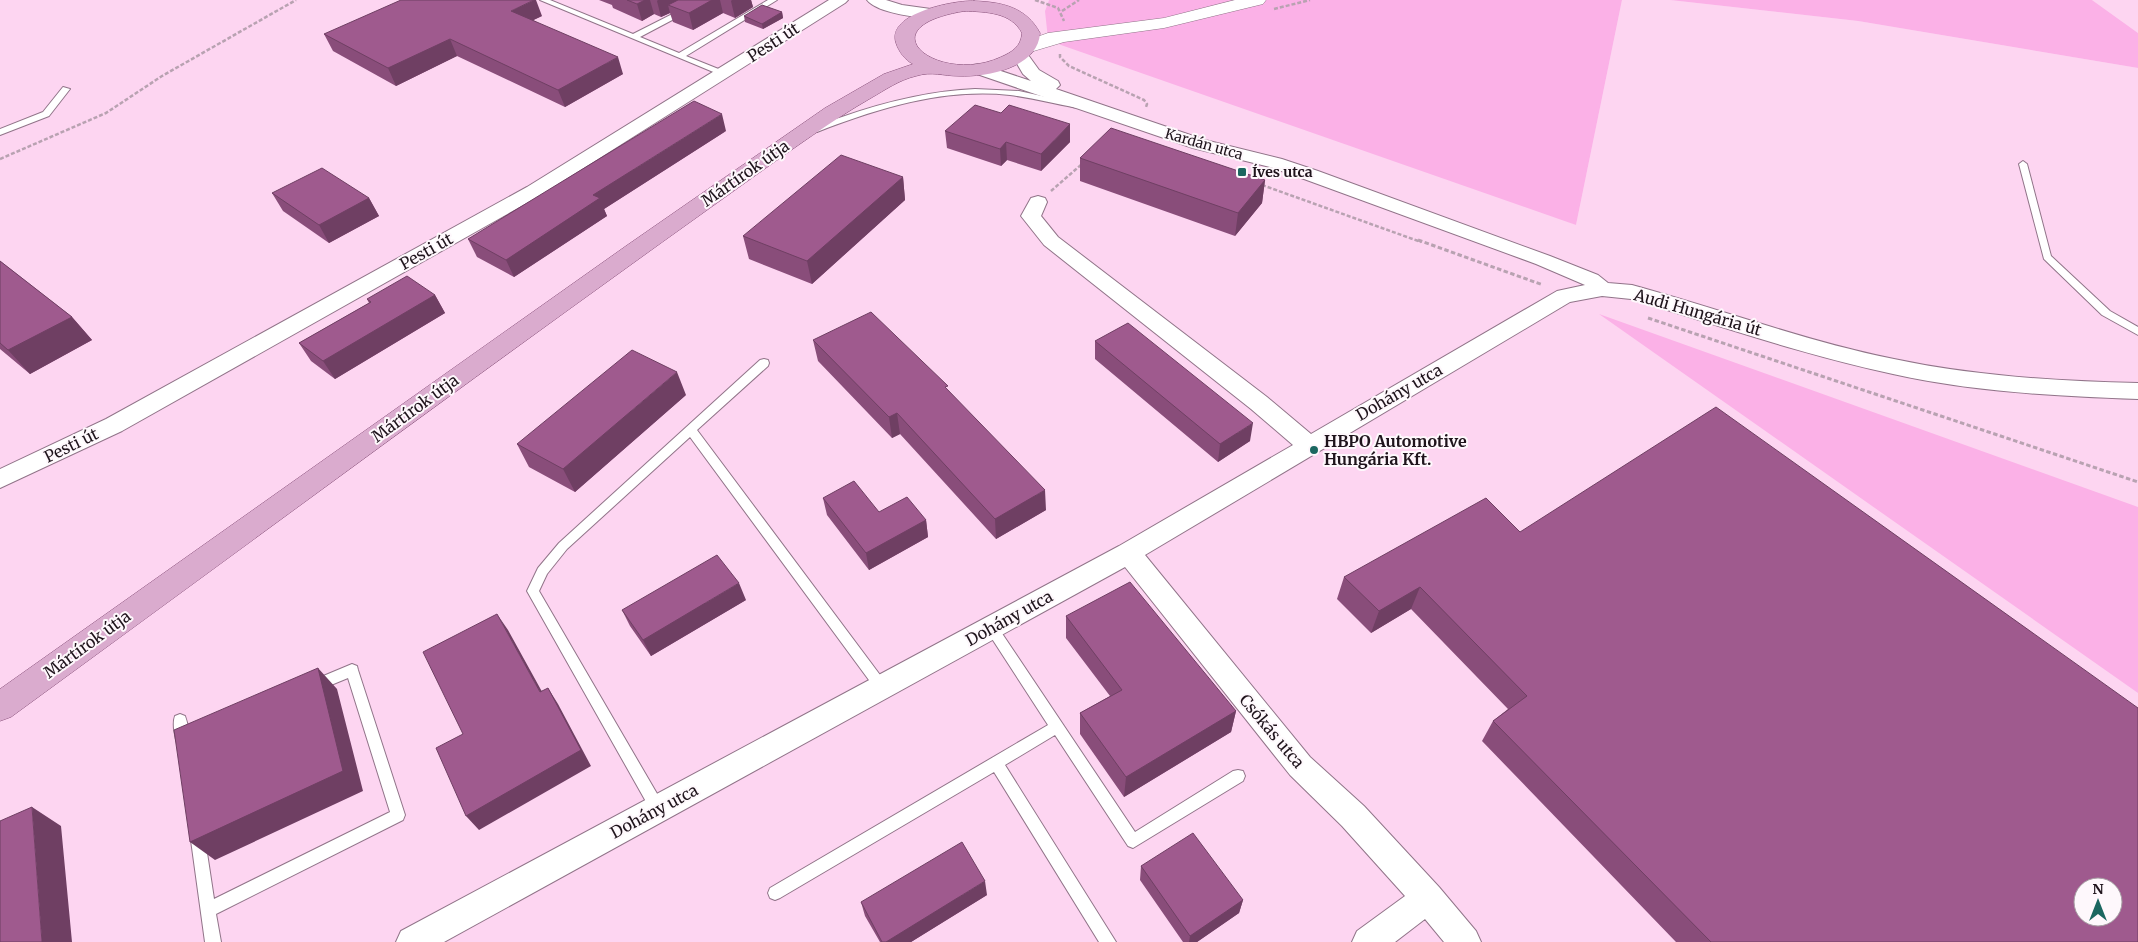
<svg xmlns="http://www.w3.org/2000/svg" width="2138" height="942" font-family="Merriweather,serif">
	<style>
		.built { fill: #fdd5f1; fill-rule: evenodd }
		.green { fill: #fbb1e7 }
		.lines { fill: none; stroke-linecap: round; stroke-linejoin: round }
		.service-casing { stroke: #917489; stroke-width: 2 }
		.minor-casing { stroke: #917489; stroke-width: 2 }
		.tertiary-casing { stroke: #917489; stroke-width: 1 }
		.primary-casing { stroke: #89527b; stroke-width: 1 }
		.path-far1 { stroke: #b8a2b1; stroke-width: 2.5; stroke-dasharray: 4 2; stroke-linecap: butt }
		.path { stroke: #b8a2b1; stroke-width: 3; stroke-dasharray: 4.5 2.5; stroke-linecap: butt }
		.service { fill: #fff; fill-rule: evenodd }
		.minor { fill: #fff; fill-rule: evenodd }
		.tertiary { fill: #fff; fill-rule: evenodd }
		.primary { fill: #daabce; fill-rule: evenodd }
		.wall { fill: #894d7a }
		.shaded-wall { fill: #6f3f63 }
		.building { fill: #9f5a8e; stroke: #6f3f63; fill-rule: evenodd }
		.poi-dot { fill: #1b6760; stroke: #fef8fc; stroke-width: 2 }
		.labels { text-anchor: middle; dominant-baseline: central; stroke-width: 4; stroke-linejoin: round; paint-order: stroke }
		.far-street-label { font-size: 14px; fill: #1f141c; stroke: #fef8fc }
		.far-poi-label { font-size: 14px; font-weight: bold; fill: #1f141c; stroke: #fef8fc; text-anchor: start }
		.street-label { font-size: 16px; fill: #1f141c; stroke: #fef8fc }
		.poi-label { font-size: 16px; font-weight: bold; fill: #1f141c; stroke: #fef8fc; text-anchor: start }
	</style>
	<rect width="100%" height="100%" fill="#fee4f6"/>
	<path class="built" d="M0 0H1049L1045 11 1576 225 1622 0H1670L1858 21 2138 68V942H0ZM2083 887H2113V917H2083Z
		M2092 0H2138V33Z"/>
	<path class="green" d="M1049 0H1622L1576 225 1061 45 1048 39 1045 11Z
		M1670 0H2092L2138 33V68L1858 21Z
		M1599 314 2138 507V693Z"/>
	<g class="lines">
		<g class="service-casing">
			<path id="service" d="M540 0H550L633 34 700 0H710L640 37 679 53 768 0H777L686 56 726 72 727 74 723 76Z
				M63 87 70 89 49 116 0 135V129L43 112Z
				M975 89 1019 91 1078 104 1082 106 1078 108C1056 104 1033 98 1010 95 943 88 879 108 817 132H811L810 130C818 123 832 120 842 117 885 102 929 91 975 89Z
				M2023 161 2027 164 2051 256 2110 311 2138 327V335L2102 315 2044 259 2019 164Z
				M764 359 768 360 769 363 768 366 697 430 889 687 887 691 882 693 877 691 690 437 567 549 547 574 539 591 663 804 665 809 663 814 658 816 653 814 527 591 538 568 559 543 760 360Z
				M991 622 995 623 1135 832 1233 771 1238 770 1243 771 1245 776 1243 781 1133 848 1128 846 1055 735 1005 765 1116 942H1099L994 772 780 898 775 900 770 898 768 893 770 888 1048 725 987 631 985 627 987 623Z
				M352 664 357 666 358 670 405 815 403 820 216 914 221 942H205L190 833 192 828 197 826 202 828 204 833 214 899 390 812 348 678 314 692 309 690 307 686 309 682Z
				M180 714 185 716C188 724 191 738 188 745L183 747 178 745C175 738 172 724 175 716Z"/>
		</g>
		<g class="minor-casing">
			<path id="minor" d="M829 0H848L845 3 541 195 122 431 0 488V469L106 419 527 187Z
				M867 0H886L902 5 938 10 940 13 938 16C922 20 877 13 867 0Z
				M1020 50 1026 52 1039 70 1058 81 1060 85 1056 89 1205 140 1282 159 1318 171 1550 256 1598 275 1608 283 1632 285C1720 309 1805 341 1894 359 1974 376 2056 381 2138 383V399C2056 396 1974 392 1893 374 1804 355 1718 325 1631 299L1602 296 1570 302 1145 555 1310 757 1364 806 1439 887 1476 931 1481 942H1444L1425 919 1395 942H1352L1357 931 1405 896 1342 826 1290 775 1125 567 444 942H396L401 931 1119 546 1293 445 1251 409 1044 245 1021 216 1031 198 1038 196 1045 198 1047 202 1041 216 1058 237 1267 397 1311 434 1557 291 1585 285 1536 264 1304 179 1270 167 1193 148 974 73 972 69 974 65 980 64 1031 81 1023 74 1012 55 1014 52Z"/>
		</g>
		<g class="tertiary-casing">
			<path id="tertiary" d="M1235 0H1266L1263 4 1164 28 1064 42 1027 53 1020 51 1018 47 1020 43 1048 33 1164 18Z"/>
		</g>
		<g class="primary-casing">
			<path id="primary" d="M974 1C1002 2 1026 7 1040 33 1038 68 987 77 959 76 943 76 932 71 916 76 899 80 885 90 871 98 831 121 793 149 756 175 506 353 259 536 11 717L0 721V689L626 246 825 108 884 74 913 64C905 60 899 52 896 43 886 13 955 0 974 1ZM965 11C986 12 1011 12 1022 33 1021 47 1012 52 1001 57 939 86 862 27 965 11Z"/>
		</g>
		<path class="path-far1" d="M1035 0 1058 8 1064 21
			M1274 9 1310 0
			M1062 11 1079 0
			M1060 54V57L1069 66 1144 100 1147 104 1146 107
			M0 159 106 113 162 76 296 0
			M1262 185 1421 242
			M1051 191 1082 164"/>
		<path class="path" d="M1418 240 1543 285
			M1648 318 2138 482"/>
		<use href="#service" class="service"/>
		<use href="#minor" class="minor"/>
		<use href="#tertiary" class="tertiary"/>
		<use href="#primary" class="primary"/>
	</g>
	<path class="wall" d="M599 0H751L753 7 735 18 723 13 693 30 673 22 670 13 661 17 654 14 642 21 613 8 612 5Z
		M782 12 783 18 763 29 745 22 744 16Z
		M542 16 533 20 623 74 565 107 457 56 396 86 333 51 324 34Z
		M726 131 604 209 607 216 514 277 477 257 468 239Z
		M945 131 1070 142 1041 171 1007 160 1001 166 947 148Z
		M1080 158 1265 180 1262 203 1235 236 1080 181Z
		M903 177 905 200 812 284 749 259 743 236Z
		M272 193 369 198 379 216 329 243 283 211Z
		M0 261 72 317 92 340 30 374 0 349Z
		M435 295 445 313 335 379 311 361 299 343 369 303 367 299Z
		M813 340 949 392 1046 510 996 539 900 434 892 438 818 361Z
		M1095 341 1250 441 1218 462 1095 359Z
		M686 395 575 492 529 467 517 444Z
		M823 498 879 512 926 520 928 537 869 570 827 515Z
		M1520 532 2138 942H1676L1482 741 1493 721 1508 709 1411 609 1371 633 1337 599 1344 577Z
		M746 600 651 656 630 626 622 610Z
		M1066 616 1236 711 1231 732 1124 797 1080 734V713L1110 696 1066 638Z
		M1141 866 1243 900 1239 913 1197 942H1183L1140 880Z
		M987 895 911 942H880L865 916 861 902Z"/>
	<path class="shaded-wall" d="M534 0H536L542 16 517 28 511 11Z
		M645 0H650L654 14 642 21 637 4Z
		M658 0H696L668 5 670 13 661 17 657 1Z
		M712 0H720L723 13 693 30 689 13Z
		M732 0H751L753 7 735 18 731 1Z
		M782 12 783 18 763 29 762 24Z
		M450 39 457 56 396 86 388 68Z
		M618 57 623 74 565 107 558 90Z
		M722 114 726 131 604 209 607 216 514 277 506 260 593 195Z
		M1070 124V142L1041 171V154Z
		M1006 142 1007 160 1001 166 1000 149Z
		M903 177 905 200 812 284 807 261Z
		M1265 180 1262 203 1235 236 1238 213Z
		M369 198 379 216 329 243 319 225Z
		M435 295 445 313 335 379 323 361Z
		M72 317 92 340 30 374 8 350Z
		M677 372 686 395 575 492 563 469Z
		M897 413 900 434 892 438 889 417Z
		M1253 423 1250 441 1218 462 1220 444Z
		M1045 490 1046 510 996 539 995 519Z
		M926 520 928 537 869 570 866 553Z
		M739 583 746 600 651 656 643 640Z
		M1420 587 1411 609 1371 633 1379 611Z
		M497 614 508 630 551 708 540 692Z
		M318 668 337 689 363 791 215 860 190 842Z
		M548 688 558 704 591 766 479 830 466 816Z
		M1236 711 1231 732 1124 797 1126 777Z
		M32 807 61 826 72 942H42Z
		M985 881 987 895 911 942H886Z
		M1243 900 1239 913 1197 942H1189L1190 936Z"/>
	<path class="building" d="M401 0H534L511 11 618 57 558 90 450 39 388 68 324 34Z
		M627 0H645L637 4Z
		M678 0H712L689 13 668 5Z
		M762 5 782 12 762 24 744 16Z
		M694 101 722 114 593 195 600 198 506 260 468 239Z
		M975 105 1001 113 1009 105 1070 124 1041 154 1006 142 1000 149 945 131Z
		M1111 128 1265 180 1238 213 1080 158Z
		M841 155 903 177 807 261 743 236Z
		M322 168 369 198 319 225 272 193Z
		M0 261 72 317 8 350 0 343Z
		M407 276 435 295 323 361 299 343 371 302 367 299Z
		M871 312 948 386 945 387 1045 490 995 519 897 413 889 417 813 340Z
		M1128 323 1253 423 1220 444 1095 341Z
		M632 350 677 372 563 469 517 444Z
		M1716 407 2138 708V942H1711L1493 721 1527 696 1420 587 1379 611 1344 577 1486 498 1520 532ZM2083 887H2113V917H2083Z
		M854 481 879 512 907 497 926 520 866 553 823 498Z
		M717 555 739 583 643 640 622 610Z
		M1130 582 1236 711 1126 777 1080 713 1122 690 1066 616Z
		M497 614 540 692 548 688 581 750 466 816 436 748 463 734 423 652Z
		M318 668 343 771 190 842 174 730Z
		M32 807 42 942H0V821Z
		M1193 833 1243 900 1190 936 1141 866Z
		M962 842 985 881 886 942H882L861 902Z"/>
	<g class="poi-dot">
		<rect x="1237" y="167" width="10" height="10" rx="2.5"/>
		<circle cx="1314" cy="450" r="5"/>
	</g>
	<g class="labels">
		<g class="far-street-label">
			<text transform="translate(1204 144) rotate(16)">Kardán utca</text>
		</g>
		<g class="far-poi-label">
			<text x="1252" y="172">Íves utca</text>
		</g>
		<g class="street-label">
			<text transform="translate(773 42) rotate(-33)">Pesti út</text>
			<text transform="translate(745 173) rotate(-35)">Mártírok útja</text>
			<text transform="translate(426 251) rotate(-29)">Pesti út</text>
			<text transform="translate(1698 312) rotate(16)">Audi Hungária út</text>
			<text transform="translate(1399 392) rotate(-30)">Dohány utca</text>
			<text transform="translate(415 408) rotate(-36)">Mártírok útja</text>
			<text transform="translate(71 445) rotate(-26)">Pesti út</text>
			<text transform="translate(1009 618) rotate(-29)">Dohány utca</text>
			<text transform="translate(87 644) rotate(-36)">Mártírok útja</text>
			<text transform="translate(1272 731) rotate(50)">Csókás utca</text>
			<text transform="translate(654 811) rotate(-28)">Dohány utca</text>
		</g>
		<g class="poi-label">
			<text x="1324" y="441">HBPO Automotive<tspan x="1324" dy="18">Hungária Kft.</tspan></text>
		</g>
	</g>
	<g transform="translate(2098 902)"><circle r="24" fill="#fef8fc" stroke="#a59da2"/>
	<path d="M0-4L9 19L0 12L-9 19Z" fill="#1b6760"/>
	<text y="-8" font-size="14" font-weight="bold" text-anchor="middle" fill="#1f141c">N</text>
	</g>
</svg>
